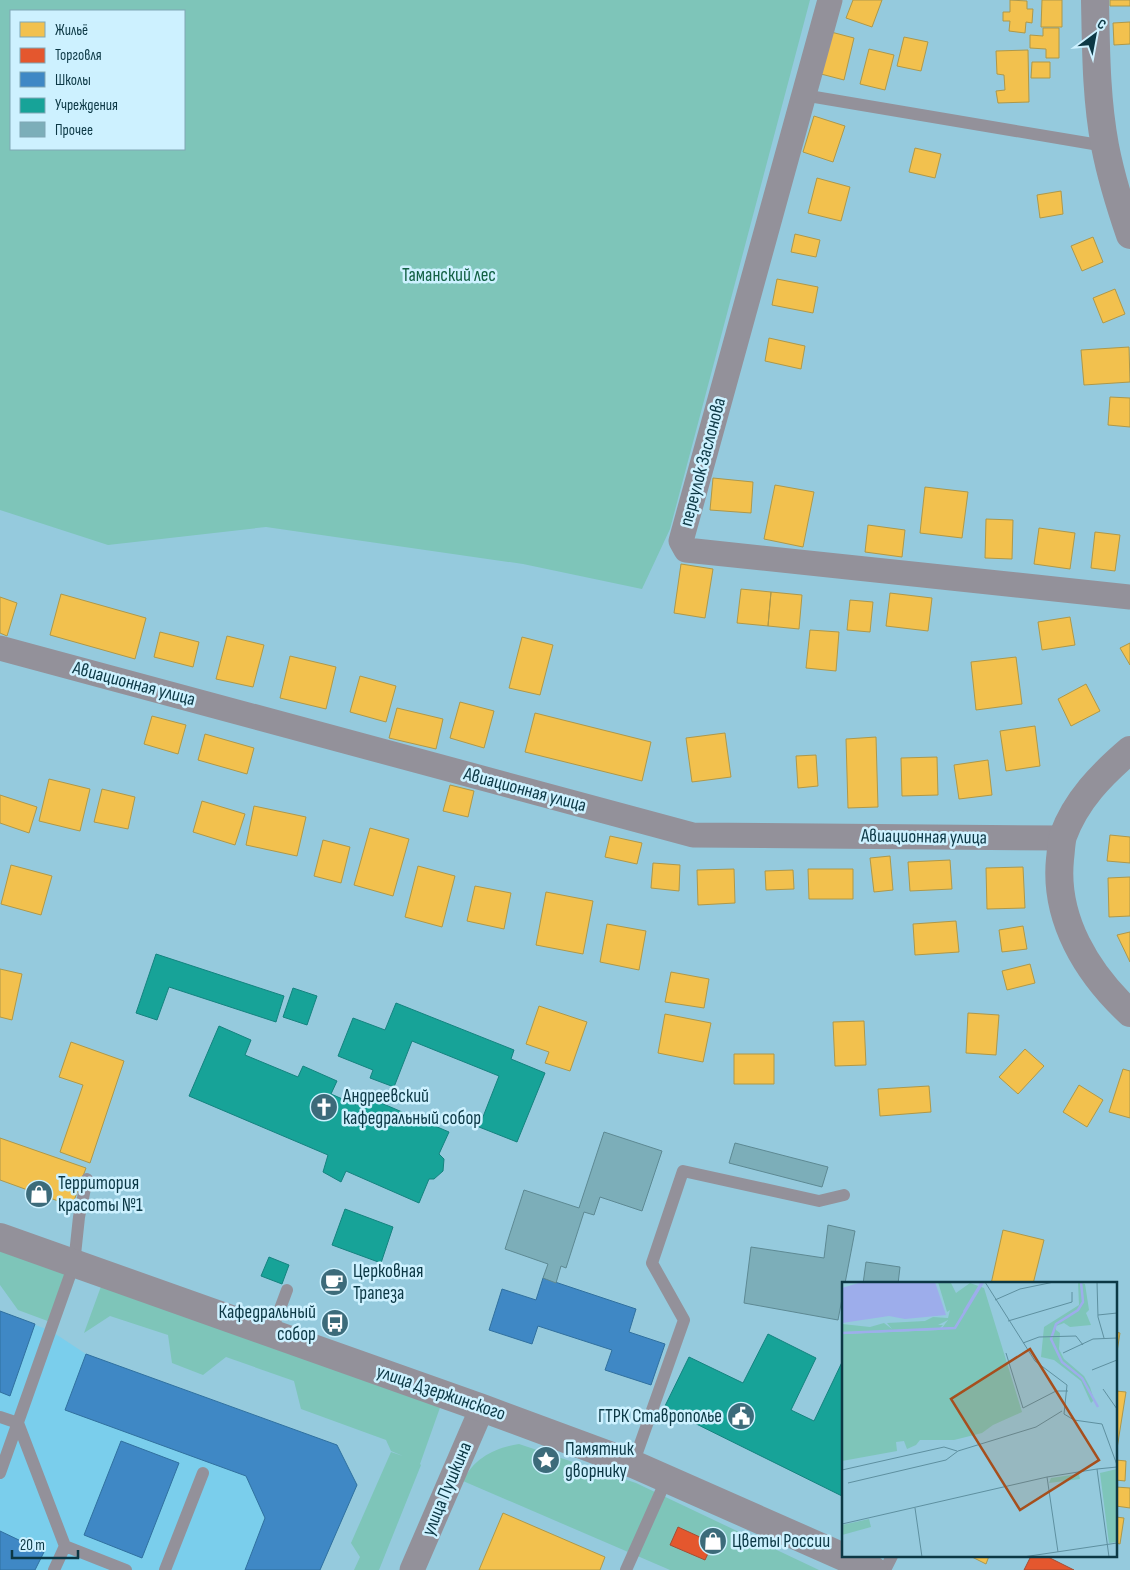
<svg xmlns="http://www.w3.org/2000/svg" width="1130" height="1570" font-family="'Sofia Sans Condensed',sans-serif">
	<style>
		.built { fill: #7aceec }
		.green { fill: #7ec5b9; fill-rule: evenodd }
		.homes { fill: #f2c14e; stroke: #ad984b }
		.shops { fill: #e4572e; stroke: #a34e35 }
		.schools { fill: #3f88c5; stroke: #30709f }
		.public { fill: #17a398; stroke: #14837f }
		.building { fill: #7caeb9; stroke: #5d8993 }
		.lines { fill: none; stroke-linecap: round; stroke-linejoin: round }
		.service { stroke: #93919a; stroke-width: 12 }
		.minor { stroke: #93919a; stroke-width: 25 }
		.tertiary { stroke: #93919a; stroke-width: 28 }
		.labels { text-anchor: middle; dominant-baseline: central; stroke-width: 5; stroke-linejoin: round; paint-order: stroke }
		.park-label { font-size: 19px; fill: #126144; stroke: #cdf1ff }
		.street-label { font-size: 19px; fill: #0c3845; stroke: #cdf1ff }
		.poi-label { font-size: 19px; fill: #0c3845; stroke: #cdf1ff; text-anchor: start }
		.inset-river { fill: none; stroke: #9dadeb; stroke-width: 2.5 }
		.inset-road { fill: none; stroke: #5e90a0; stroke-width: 1 }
		.view { fill: #a64f1d; fill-opacity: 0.15; stroke: #a64f1d; stroke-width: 2.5 }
		.inset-edge { fill: none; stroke: #0c3845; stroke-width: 2.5 }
	</style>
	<rect width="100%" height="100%" fill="#95cadd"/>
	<path class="built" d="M0 1311 51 1331 86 1354 337 1445 357 1485 320 1570H0Z"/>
	<path class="green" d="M0 0H810L670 529 642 589 523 564 266 527 108 545 0 510ZM184 11V149H11V11Z
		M0 1245 71 1269 53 1323 18 1310 0 1285Z
		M103 1281 442 1402 420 1464 421 1465 379 1570H354L360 1557 351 1543 391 1452 403 1456 391 1451 386 1440 301 1409 294 1381 226 1357 203 1375 172 1363 168 1335 110 1316 84 1333Z
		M519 1444 636 1483 819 1570H670L463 1481C474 1458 495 1448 519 1444Z"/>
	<path class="homes" d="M853 0H882L872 27 846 18Z
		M1010 0 1027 1V9H1033L1032 23 1026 22 1025 33 1009 31 1010 21H1003V12H1010Z
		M1042 0H1062V27H1041Z
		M1110 0H1130V6H1110Z
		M1130 22V44L1114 45 1113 23Z
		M1043 28H1059V58H1046V49L1030 48V35L1043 36Z
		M831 32 854 38 844 80 821 74Z
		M904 37 928 42 921 71 897 66Z
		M869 49 894 55 885 90 860 84Z
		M1028 50 1029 102 998 103 996 91 1005 90 1004 75 997 74 996 51Z
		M1032 62H1050V78H1031Z
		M814 116 845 126 833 162 803 152Z
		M915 148 941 154 935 178 909 172Z
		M817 178 850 187 841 221 808 213Z
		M1061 191 1063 214 1040 218 1037 195Z
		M795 234 820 240 816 257 791 252Z
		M1093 237 1103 262 1082 271 1071 246Z
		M777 279 818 287 813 313 772 305Z
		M1115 289 1125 314 1103 323 1093 298Z
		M769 338 805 346 801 369 765 361Z
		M1129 347 1130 382 1084 385 1081 350Z
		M1110 397 1130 398V427L1108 425Z
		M713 478 753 482 751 513 710 510Z
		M775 485 814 492 803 547 764 539Z
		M925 487 968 492 962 538 920 533Z
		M986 519 1013 520 1012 559 985 558Z
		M868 525 905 530 902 557 865 552Z
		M1039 528 1075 533 1070 569 1034 564Z
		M1095 532 1120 535 1115 571 1091 568Z
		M681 564 713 569 705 618 674 613Z
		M741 589 771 592 768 626 737 623Z
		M771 592 802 595 799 629 768 626Z
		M890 593 932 598 928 631 886 626Z
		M61 594 146 618 135 659 50 635Z
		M0 597 17 603 7 636 0 633Z
		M850 600 873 602 870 632 847 630Z
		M1070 617 1075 645 1042 650 1038 622Z
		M810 630 839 632 836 671 806 668Z
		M160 632 199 642 193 667 154 657Z
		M227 636 264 645 253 687 216 679Z
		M522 637 553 645 540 695 509 688Z
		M1130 643V665L1120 648Z
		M290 656 336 667 326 709 280 698Z
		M1016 657 1022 704 976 710 971 662Z
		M360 676 396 686 386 722 350 712Z
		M1086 684 1100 711 1071 726 1058 699Z
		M460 702 494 711 484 748 450 738Z
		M397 708 443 719 436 749 389 738Z
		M535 713 651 742 642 781 525 752Z
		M152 716 186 725 178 754 144 744Z
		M1035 726 1040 766 1006 771 1000 731Z
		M725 733 731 777 692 782 686 738Z
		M205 734 254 748 247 774 198 760Z
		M876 737 878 807 848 808 846 739Z
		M816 755 818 786 798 788 796 756Z
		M937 757 938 795 902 796 901 758Z
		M988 760 992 795 959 799 954 765Z
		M49 779 90 789 80 831 39 821Z
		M450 785 474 791 468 817 443 811Z
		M102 789 135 797 128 829 94 822Z
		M0 795 37 807 29 833 0 823Z
		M202 801 245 814 235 845 193 832Z
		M254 806 306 817 297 856 246 845Z
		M370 828 409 839 393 896 354 885Z
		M1110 835 1130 837V863L1107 861Z
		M610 836 642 843 637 864 605 857Z
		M323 840 350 847 341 883 314 876Z
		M890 856 893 890 874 892 870 858Z
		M950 860 952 889 910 891 908 862Z
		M653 863 680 865 679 891 651 888Z
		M11 865 52 876 41 915 1 904Z
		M418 866 455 876 442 927 405 917Z
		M1023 867 1025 908 987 909 986 868Z
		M734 869 735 903 698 905 697 870Z
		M808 869H853V899H809Z
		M793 870 794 889 766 890 765 871Z
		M1130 877V916L1109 917 1108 878Z
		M475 886 511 893 504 929 467 921Z
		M546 892 593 901 583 954 536 945Z
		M956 921 959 952 915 955 913 924Z
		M607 924 646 931 639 970 600 962Z
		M1023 926 1027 949 1002 952 999 930Z
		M1130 932V962L1117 935Z
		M1030 964 1035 983 1007 990 1002 971Z
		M0 969 22 974 12 1020 0 1017Z
		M671 972 709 979 704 1008 665 1002Z
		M539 1006 587 1022 570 1071 545 1063 549 1052 526 1044Z
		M968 1013 999 1015 996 1055 966 1053Z
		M665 1014 711 1023 703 1062 658 1053Z
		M864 1021 866 1065 835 1066 833 1022Z
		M71 1042 124 1061 90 1163 60 1152 83 1085 59 1077Z
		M1025 1049 1044 1066 1018 1094 999 1077Z
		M734 1054H774V1084H734Z
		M1123 1069 1130 1071V1118L1109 1112Z
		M1079 1085 1103 1100 1087 1127 1063 1112Z
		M929 1086 931 1112 880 1116 878 1089Z
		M0 1138 86 1168 72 1206 0 1180Z
		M1003 1230 1044 1240 1033 1284H991Z
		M1116 1332 1120 1333 1116 1358Z
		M1116 1391 1126 1392 1116 1455Z
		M1116 1460 1126 1461 1125 1481 1116 1480Z
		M1116 1487 1130 1488V1508L1116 1506Z
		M503 1513 605 1557 600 1570H479Z
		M1116 1517 1124 1518 1120 1544 1116 1543Z
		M970 1556H989L986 1564Z"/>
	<path class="shops" d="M678 1527 713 1543 705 1560 670 1545Z
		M1031 1556H1046L1074 1570H1024Z"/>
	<path class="schools" d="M543 1278 636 1309 629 1332 665 1344 651 1385 605 1370 612 1350 538 1326 532 1344 489 1330 502 1289 536 1300Z
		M0 1311 35 1324 10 1396 0 1392Z
		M86 1354 337 1445 357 1485 320 1570H245L265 1518 246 1476 65 1410Z
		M121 1441 179 1463 142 1558 84 1535Z
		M0 1531 44 1552 35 1570H0Z"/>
	<path class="public" d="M156 954 284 996 276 1022 169 987 157 1020 136 1013Z
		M293 988 317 996 307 1025 283 1017Z
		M396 1003 514 1050 511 1059 545 1073 517 1142 479 1127 499 1076 412 1041 394 1087 370 1078 373 1070 338 1056 353 1018 385 1030Z
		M219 1026 251 1040 245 1055 298 1077 303 1066 337 1081 331 1094 356 1105 360 1094 449 1132 439 1154 444 1159 443 1171 434 1179H429L419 1203 346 1171 341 1182 323 1172 328 1155 189 1096Z
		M345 1209 393 1227 381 1263 332 1245Z
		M269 1257 289 1265 282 1284 261 1276Z
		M768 1334 816 1358 791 1410 814 1421 844 1358V1497L664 1408 689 1357 743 1383Z"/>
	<path class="building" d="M604 1132 662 1151 642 1211 600 1197 594 1215 584 1212 566 1268 561 1266 556 1283 543 1278 548 1264 505 1249 524 1190 579 1208Z
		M735 1143 828 1167 822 1187 729 1163Z
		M828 1225 855 1231 838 1320 744 1303 751 1247 824 1258Z
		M866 1262 900 1267 898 1284H863Z"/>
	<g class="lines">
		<path class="service" d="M803 95 1105 146
			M271 1333 287 1290
			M0 1417 18 1423 65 1546 54 1570
			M633 1464 684 1320 652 1263 683 1171 819 1201 844 1195
			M0 1473 74 1264 79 1217 87 1179
			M65 1546 126 1570
			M165 1570 203 1473
			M626 1570 667 1478
			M885 1570 892 1556"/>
		<path class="minor" d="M830 0 681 541 686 550 1130 597
			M0 648 693 835 1062 838
			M412 1570 482 1408"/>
		<path class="tertiary" d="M1095 0C1096 49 1096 98 1105 146 1111 177 1120 206 1130 235
			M1130 750C1102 774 1076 800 1063 836 1061 843 1061 852 1060 859 1054 919 1087 973 1130 1013
			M0 1237 482 1408 633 1464 873 1570"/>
	</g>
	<defs>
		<g id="church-disc" transform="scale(1.4375)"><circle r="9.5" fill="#3c6b7a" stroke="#cdf1ff"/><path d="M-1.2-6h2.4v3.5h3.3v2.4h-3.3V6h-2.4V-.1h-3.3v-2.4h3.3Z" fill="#fff"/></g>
		<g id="shop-disc" transform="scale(1.4375)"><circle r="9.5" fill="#3c6b7a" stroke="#cdf1ff"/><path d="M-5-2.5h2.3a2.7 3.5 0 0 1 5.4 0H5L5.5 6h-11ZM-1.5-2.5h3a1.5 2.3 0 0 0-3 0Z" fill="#fff"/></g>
		<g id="cafe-disc" transform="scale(1.4375)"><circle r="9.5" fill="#3c6b7a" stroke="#cdf1ff"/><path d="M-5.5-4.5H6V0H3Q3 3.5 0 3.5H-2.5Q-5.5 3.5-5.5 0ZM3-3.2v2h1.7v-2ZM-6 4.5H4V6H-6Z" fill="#fff"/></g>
		<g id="bus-disc" transform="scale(1.4375)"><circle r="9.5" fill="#3c6b7a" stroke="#cdf1ff"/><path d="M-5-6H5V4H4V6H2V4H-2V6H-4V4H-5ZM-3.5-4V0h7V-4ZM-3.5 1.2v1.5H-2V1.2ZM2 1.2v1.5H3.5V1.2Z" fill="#fff"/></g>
		<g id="civic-disc" transform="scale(1.4375)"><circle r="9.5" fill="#3c6b7a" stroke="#cdf1ff"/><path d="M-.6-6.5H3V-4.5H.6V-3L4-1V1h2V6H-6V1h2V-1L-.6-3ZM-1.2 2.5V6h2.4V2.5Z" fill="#fff"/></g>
		<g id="sight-disc" transform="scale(1.4375)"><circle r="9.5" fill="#3c6b7a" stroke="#cdf1ff"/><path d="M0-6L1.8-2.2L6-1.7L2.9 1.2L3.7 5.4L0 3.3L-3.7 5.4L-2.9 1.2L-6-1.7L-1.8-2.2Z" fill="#fff"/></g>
	</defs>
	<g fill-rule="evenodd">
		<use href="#church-disc" x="324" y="1107"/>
		<use href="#shop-disc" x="39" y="1194"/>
		<use href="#cafe-disc" x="334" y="1282"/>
		<use href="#bus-disc" x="335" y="1323"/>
		<use href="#civic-disc" x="741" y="1416"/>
		<use href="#sight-disc" x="546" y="1460"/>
		<use href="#shop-disc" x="713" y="1541"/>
	</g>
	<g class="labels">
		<g class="park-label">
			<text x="449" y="275">Таманский лес</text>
		</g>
		<g class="street-label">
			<text transform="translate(703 462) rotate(-75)">переулок Заслонова</text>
			<text transform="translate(134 684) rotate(15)">Авиационная улица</text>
			<text transform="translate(525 790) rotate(15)">Авиационная улица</text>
			<text transform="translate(924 837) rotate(1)">Авиационная улица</text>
			<text transform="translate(441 1393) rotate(19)">улица Дзержинского</text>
			<text transform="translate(447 1489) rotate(-67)">улица Пушкина</text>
		</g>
		<g class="poi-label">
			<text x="343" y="1096">Андреевский<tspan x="343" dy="22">кафедральный собор</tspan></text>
			<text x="58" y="1183">Территория<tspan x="58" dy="22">красоты №1</tspan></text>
			<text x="353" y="1271">Церковная<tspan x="353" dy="22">Трапеза</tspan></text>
			<text x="316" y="1312" text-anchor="end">Кафедральный<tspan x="316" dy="22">собор</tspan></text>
			<text x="722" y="1416" text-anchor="end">ГТРК Ставрополье</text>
			<text x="565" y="1449">Памятник<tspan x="565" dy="22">дворнику</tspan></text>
			<text x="732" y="1541">Цветы России</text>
		</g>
	</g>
	<g transform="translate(842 1282)">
		<rect width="275" height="275" fill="#95cadd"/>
		<path d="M96 0 109 1 114 11 128 1 142 6 180 130 151 143 140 151 112 158H78L74 163 65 167 62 159 54 160 55 169 0 179V52L97 48 100 46 106 38 96 43H101L98 46 59 49 0 50V42L28 45 42 41 50 47 45 41 83 39 91 35 106 36 108 28 105 30ZM236 0 243 2 247 28 244 31 249 43 228 45 222 41 214 44V48L218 51 217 67 222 77 242 94 248 105 252 118 249 121 239 99 212 78 199 75 202 45 237 23ZM275 187V260L267 261 258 191ZM237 192 238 197 207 201 209 196ZM27 237 29 245 0 253V243Z" fill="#7ec5b9"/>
		<path d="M20 0H93L104 33 63 37 47 34 0 41V6Z" fill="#9dadeb"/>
		<path class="inset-river" d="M239 0 241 20 236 28 214 42 209 57 220 80 240 96 256 125M122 30 140 0M0 51 113 46 141 0"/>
		<path class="inset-road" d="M143 0 193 79 225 103 222 132 232 138 260 142 275 183M255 0 256 35 262 56M153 18 178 7 212 0M256 33 275 31M166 39 230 20V10M181 61 197 55 234 54 241 63M164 71 181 126 214 109H226M221 71 251 57 275 56M250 88 275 78M261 107 275 127M0 188 102 165 115 169M205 195 216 270M6 201 104 178 116 169 194 145 220 129M73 226 80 275M0 242 205 195 255 187M181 275 275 261M267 275 255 187 275 185"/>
		<path class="view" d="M188 67 257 178 178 228 109 117Z"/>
		<rect width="275" height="275" class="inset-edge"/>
	</g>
	<rect x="10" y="10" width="175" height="140" fill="#cdf1ff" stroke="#80a7b5"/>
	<rect x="20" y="22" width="25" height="15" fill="#f2c14e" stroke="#80a7b5"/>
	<text x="55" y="35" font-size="15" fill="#0c3845">Жильё</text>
	<rect x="20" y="48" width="25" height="15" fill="#e4572e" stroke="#80a7b5"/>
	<text x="55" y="60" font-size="15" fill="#0c3845">Торговля</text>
	<rect x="20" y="72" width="25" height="15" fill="#3f88c5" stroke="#80a7b5"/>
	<text x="55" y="85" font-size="15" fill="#0c3845">Школы</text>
	<rect x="20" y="98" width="25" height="15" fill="#17a398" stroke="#80a7b5"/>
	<text x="55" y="110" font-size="15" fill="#0c3845">Учреждения</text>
	<rect x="20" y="122" width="25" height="15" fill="#7caeb9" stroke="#80a7b5"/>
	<text x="55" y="135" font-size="15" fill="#0c3845">Прочее</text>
	<g transform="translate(1095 35) rotate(32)" stroke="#cdf1ff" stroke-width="4" paint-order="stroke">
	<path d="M0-4L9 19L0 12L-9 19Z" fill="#0c3845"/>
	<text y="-8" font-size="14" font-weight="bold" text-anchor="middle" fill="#0c3845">С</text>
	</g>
	<path d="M12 1550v8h66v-8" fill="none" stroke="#0c3845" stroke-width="2.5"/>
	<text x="20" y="1550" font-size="15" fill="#0c3845" stroke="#cdf1ff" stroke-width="4" paint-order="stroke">20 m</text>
</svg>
